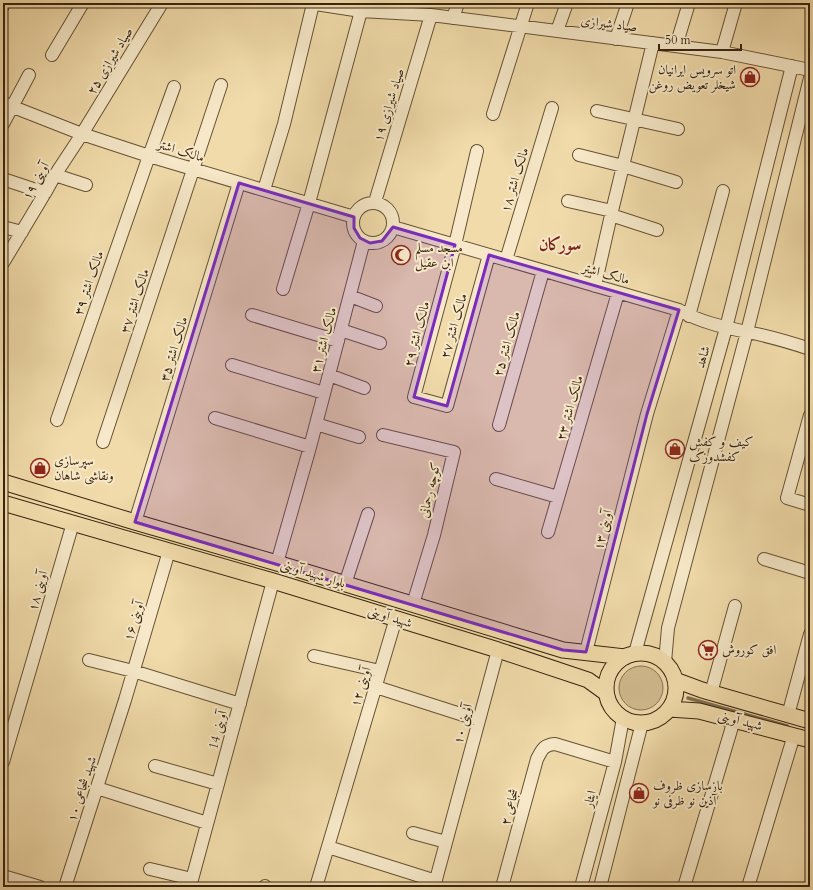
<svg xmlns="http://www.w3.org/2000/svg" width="813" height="890" font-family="Cardo,Amiri,serif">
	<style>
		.green { fill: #d2bc90; stroke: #857050 }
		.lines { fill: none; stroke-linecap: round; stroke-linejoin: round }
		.stream { stroke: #816d4d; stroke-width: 3.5 }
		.minor-casing { stroke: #665236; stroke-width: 14 }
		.major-casing { stroke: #382410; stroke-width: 17 }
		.minor { stroke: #f6e8c8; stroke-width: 12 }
		.major { stroke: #f1dbaa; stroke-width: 15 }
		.marked { fill: #7b2cbf; fill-opacity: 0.2; stroke: #7b2cbf; stroke-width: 3; stroke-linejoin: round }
		.labels { text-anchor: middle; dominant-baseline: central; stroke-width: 4; stroke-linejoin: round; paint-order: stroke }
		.street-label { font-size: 13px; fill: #382410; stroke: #f6e8c8 }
		.poi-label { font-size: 13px; fill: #382410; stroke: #f6e8c8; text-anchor: start }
		.district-label { font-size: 17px; font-weight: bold; fill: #7a1f14; stroke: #f6e8c8 }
	</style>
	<rect width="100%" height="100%" fill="#f1dbaa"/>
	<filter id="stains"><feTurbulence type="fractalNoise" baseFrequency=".005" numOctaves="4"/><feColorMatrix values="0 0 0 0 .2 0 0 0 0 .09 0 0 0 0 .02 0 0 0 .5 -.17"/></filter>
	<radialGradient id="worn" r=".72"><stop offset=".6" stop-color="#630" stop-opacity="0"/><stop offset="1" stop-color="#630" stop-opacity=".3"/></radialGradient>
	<path class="green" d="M619 688a22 22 0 1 1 44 0a22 22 0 1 1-44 0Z"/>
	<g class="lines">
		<path class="stream" d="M688 698 787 726"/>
		<g class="minor-casing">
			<path id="minor" d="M309 3 361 11 431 15 722 52 810 70
				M3 6 4 3
				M453 18 458 3
				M557 31 567 3
				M616 39 628 3
				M676 46 689 3
				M722 52 736 3
				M52 55 83 3
				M3 103 82 134 149 156 354 217
				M597 111 678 129
				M493 114 528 3
				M3 124 29 75
				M477 151 455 245 414 397 447 406 489 255
				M579 155 623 166 676 182
				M55 175 86 185
				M3 179 45 193
				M264 190 284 124 313 4
				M568 201 612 211
				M375 202 431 15
				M353 223a20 20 0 1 1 40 0a20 20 0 1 1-40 0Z
				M611 215 657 230
				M3 227 22 232
				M393 227 679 310C700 322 723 327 747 332 768 336 789 342 810 349
				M506 260 552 108
				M3 263 45 193 55 175 82 134 162 3
				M595 286 611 215 653 43
				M283 289 309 203 361 11
				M350 296 376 306
				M252 315 338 341
				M689 316 723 191
				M341 330 380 343
				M232 365 324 393
				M329 375 364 388
				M810 415 787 498 810 505
				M215 418 310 447
				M57 420 149 156 174 87
				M316 424 359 437
				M499 425 543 271
				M383 435 454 452 434 535 413 604
				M103 442 221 85
				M496 479 558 497
				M135 522 239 183
				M548 532 618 293
				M764 559 810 573
				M277 563 310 447 364 241
				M345 584 368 514
				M586 652 647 414 679 310
				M635 653 726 328 792 66
				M314 656 380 671
				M89 660 133 671 240 704
				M665 662 668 628 747 332 810 78
				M376 687 479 720
				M711 693 735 606
				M788 715 810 634
				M3 762 73 523
				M155 766 218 784
				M97 788 207 823
				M413 833 446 842
				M328 847 436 881
				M150 869 192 879
				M3 876 40 887
				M65 887 125 700 169 551
				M190 887 273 581
				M265 887V886
				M316 887 396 618
				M434 887 498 650
				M502 887 537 759C542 750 543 745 555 744L615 762
				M581 887 615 762 623 718
				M600 887 642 723
				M684 887 734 720
				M748 887 794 735"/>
		</g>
		<g class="major-casing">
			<path id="major" d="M3 482 135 522 277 563 563 650 625 657
				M3 503 273 581 498 650 588 680 606 693
				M606 688a35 35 0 1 1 70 0a35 35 0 1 1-70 0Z
				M675 680 702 690 810 721
				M669 709 699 711 810 740"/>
		</g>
		<use href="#minor" class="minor"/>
		<use href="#major" class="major"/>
	</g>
	<path class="marked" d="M239 183 354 217V228L360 238 370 243 382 241 393 227 455 245 414 397 447 406 489 255 679 310 647 414 586 652 563 650 135 522Z"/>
	<defs>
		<g id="shop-ring" transform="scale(1)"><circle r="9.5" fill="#f6e8c8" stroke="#8f2418" stroke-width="1.5"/><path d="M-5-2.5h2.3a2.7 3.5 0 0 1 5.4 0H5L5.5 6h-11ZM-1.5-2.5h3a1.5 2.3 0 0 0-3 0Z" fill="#8f2418"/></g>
		<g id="mosque-ring" transform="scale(1)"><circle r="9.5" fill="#f6e8c8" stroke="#8f2418" stroke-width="1.5"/><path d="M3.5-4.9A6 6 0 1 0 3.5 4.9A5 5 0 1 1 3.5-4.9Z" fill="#8f2418"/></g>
		<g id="supermarket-ring" transform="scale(1)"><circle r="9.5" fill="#f6e8c8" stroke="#8f2418" stroke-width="1.5"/><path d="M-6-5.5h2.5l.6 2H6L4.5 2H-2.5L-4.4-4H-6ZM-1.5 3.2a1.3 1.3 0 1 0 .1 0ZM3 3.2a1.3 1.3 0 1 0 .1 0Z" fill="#8f2418"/></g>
	</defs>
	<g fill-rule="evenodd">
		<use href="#shop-ring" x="750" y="77"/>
		<use href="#mosque-ring" x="401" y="255"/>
		<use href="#shop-ring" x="675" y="449"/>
		<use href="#shop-ring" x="40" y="468"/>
		<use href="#supermarket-ring" x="708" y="650"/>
		<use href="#shop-ring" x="639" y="793"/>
	</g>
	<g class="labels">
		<g class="street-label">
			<text transform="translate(609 24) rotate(7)">صیاد شیرازی</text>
			<text transform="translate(110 61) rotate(-59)">صیاد شیرازی ۲۵</text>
			<text transform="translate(389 105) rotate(-73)">صیاد شیرازی ۱۹</text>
			<text transform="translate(181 151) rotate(17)">مالک اشتر</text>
			<text transform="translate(515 180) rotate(-73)">مالک اشتر ۱۸</text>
			<text transform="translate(36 181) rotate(-60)">آوینی ۱۹</text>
			<text transform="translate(606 274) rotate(16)">مالک اشتر</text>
			<text transform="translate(89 283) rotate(-71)">مالک اشتر ۳۹</text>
			<text transform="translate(135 301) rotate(-72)">مالک اشتر ۳۷</text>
			<text transform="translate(454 326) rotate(-74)">مالک اشتر ۲۷</text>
			<text transform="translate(417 334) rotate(-75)">مالک اشتر ۲۹</text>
			<text transform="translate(324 340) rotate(-75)">مالک اشتر ۳۱</text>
			<text transform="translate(507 344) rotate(-74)">مالک اشتر ۲۵</text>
			<text transform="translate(174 349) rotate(-73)">مالک اشتر ۳۵</text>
			<text transform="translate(703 357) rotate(-74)">شاهد</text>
			<text transform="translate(570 408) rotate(-74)">مالک اشتر ۲۳</text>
			<text transform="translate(430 490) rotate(-77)">کوچه رحمانی</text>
			<text transform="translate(603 530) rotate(-76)">آوینی ۱۳</text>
			<text transform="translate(313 574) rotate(17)">بلوار شهید آوینی</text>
			<text transform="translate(38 591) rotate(-74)">۱۸ آوینی</text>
			<text transform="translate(390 617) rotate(17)">شهید آوینی</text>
			<text transform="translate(134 621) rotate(-73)">۱۶ آوینی</text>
			<text transform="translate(361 687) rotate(-73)">۱۲ آوینی</text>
			<text transform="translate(740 721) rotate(14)">شهید آوینی</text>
			<text transform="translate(463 724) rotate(-75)">۱۰ آوینی</text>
			<text transform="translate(218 730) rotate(-75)">آوینی 14</text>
			<text transform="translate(82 789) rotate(-72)">شهید شجاعی ۱۰</text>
			<text transform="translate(590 799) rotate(-75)">ایثار</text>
			<text transform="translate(510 807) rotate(-75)">شجاعی ۲</text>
		</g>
		<g class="poi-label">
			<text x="736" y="70" text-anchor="end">اتو سرویس ایرانیان<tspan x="736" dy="15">شیخلر تعویض روغن</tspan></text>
			<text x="415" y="248">مسجد مسلم<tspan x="415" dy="15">ابن عقیل</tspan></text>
			<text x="689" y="442">کیف و کفش<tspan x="689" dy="15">کفشدوزک</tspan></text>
			<text x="54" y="461">سپرسازی<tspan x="54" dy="15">و‌نقاشی شاهان</tspan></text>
			<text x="722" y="650">افق کوروش</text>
			<text x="653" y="786">بازسازی ظروف<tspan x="653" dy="15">آذین نو ظرفی نو</tspan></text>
		</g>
		<g class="district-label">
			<text x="560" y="244">سورکان</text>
		</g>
	</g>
	<rect width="813" height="890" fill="none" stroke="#f1dbaa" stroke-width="16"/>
	<rect x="4" y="4" width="805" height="882" fill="none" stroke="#382410" stroke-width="2"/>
	<rect x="8" y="8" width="797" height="874" fill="none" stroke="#382410"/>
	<path d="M659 44v6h82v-6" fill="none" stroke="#382410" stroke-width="2"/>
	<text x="665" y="44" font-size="12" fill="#382410" stroke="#f6e8c8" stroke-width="3" paint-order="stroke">50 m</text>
	<rect width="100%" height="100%" filter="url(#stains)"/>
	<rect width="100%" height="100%" fill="url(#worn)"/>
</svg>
